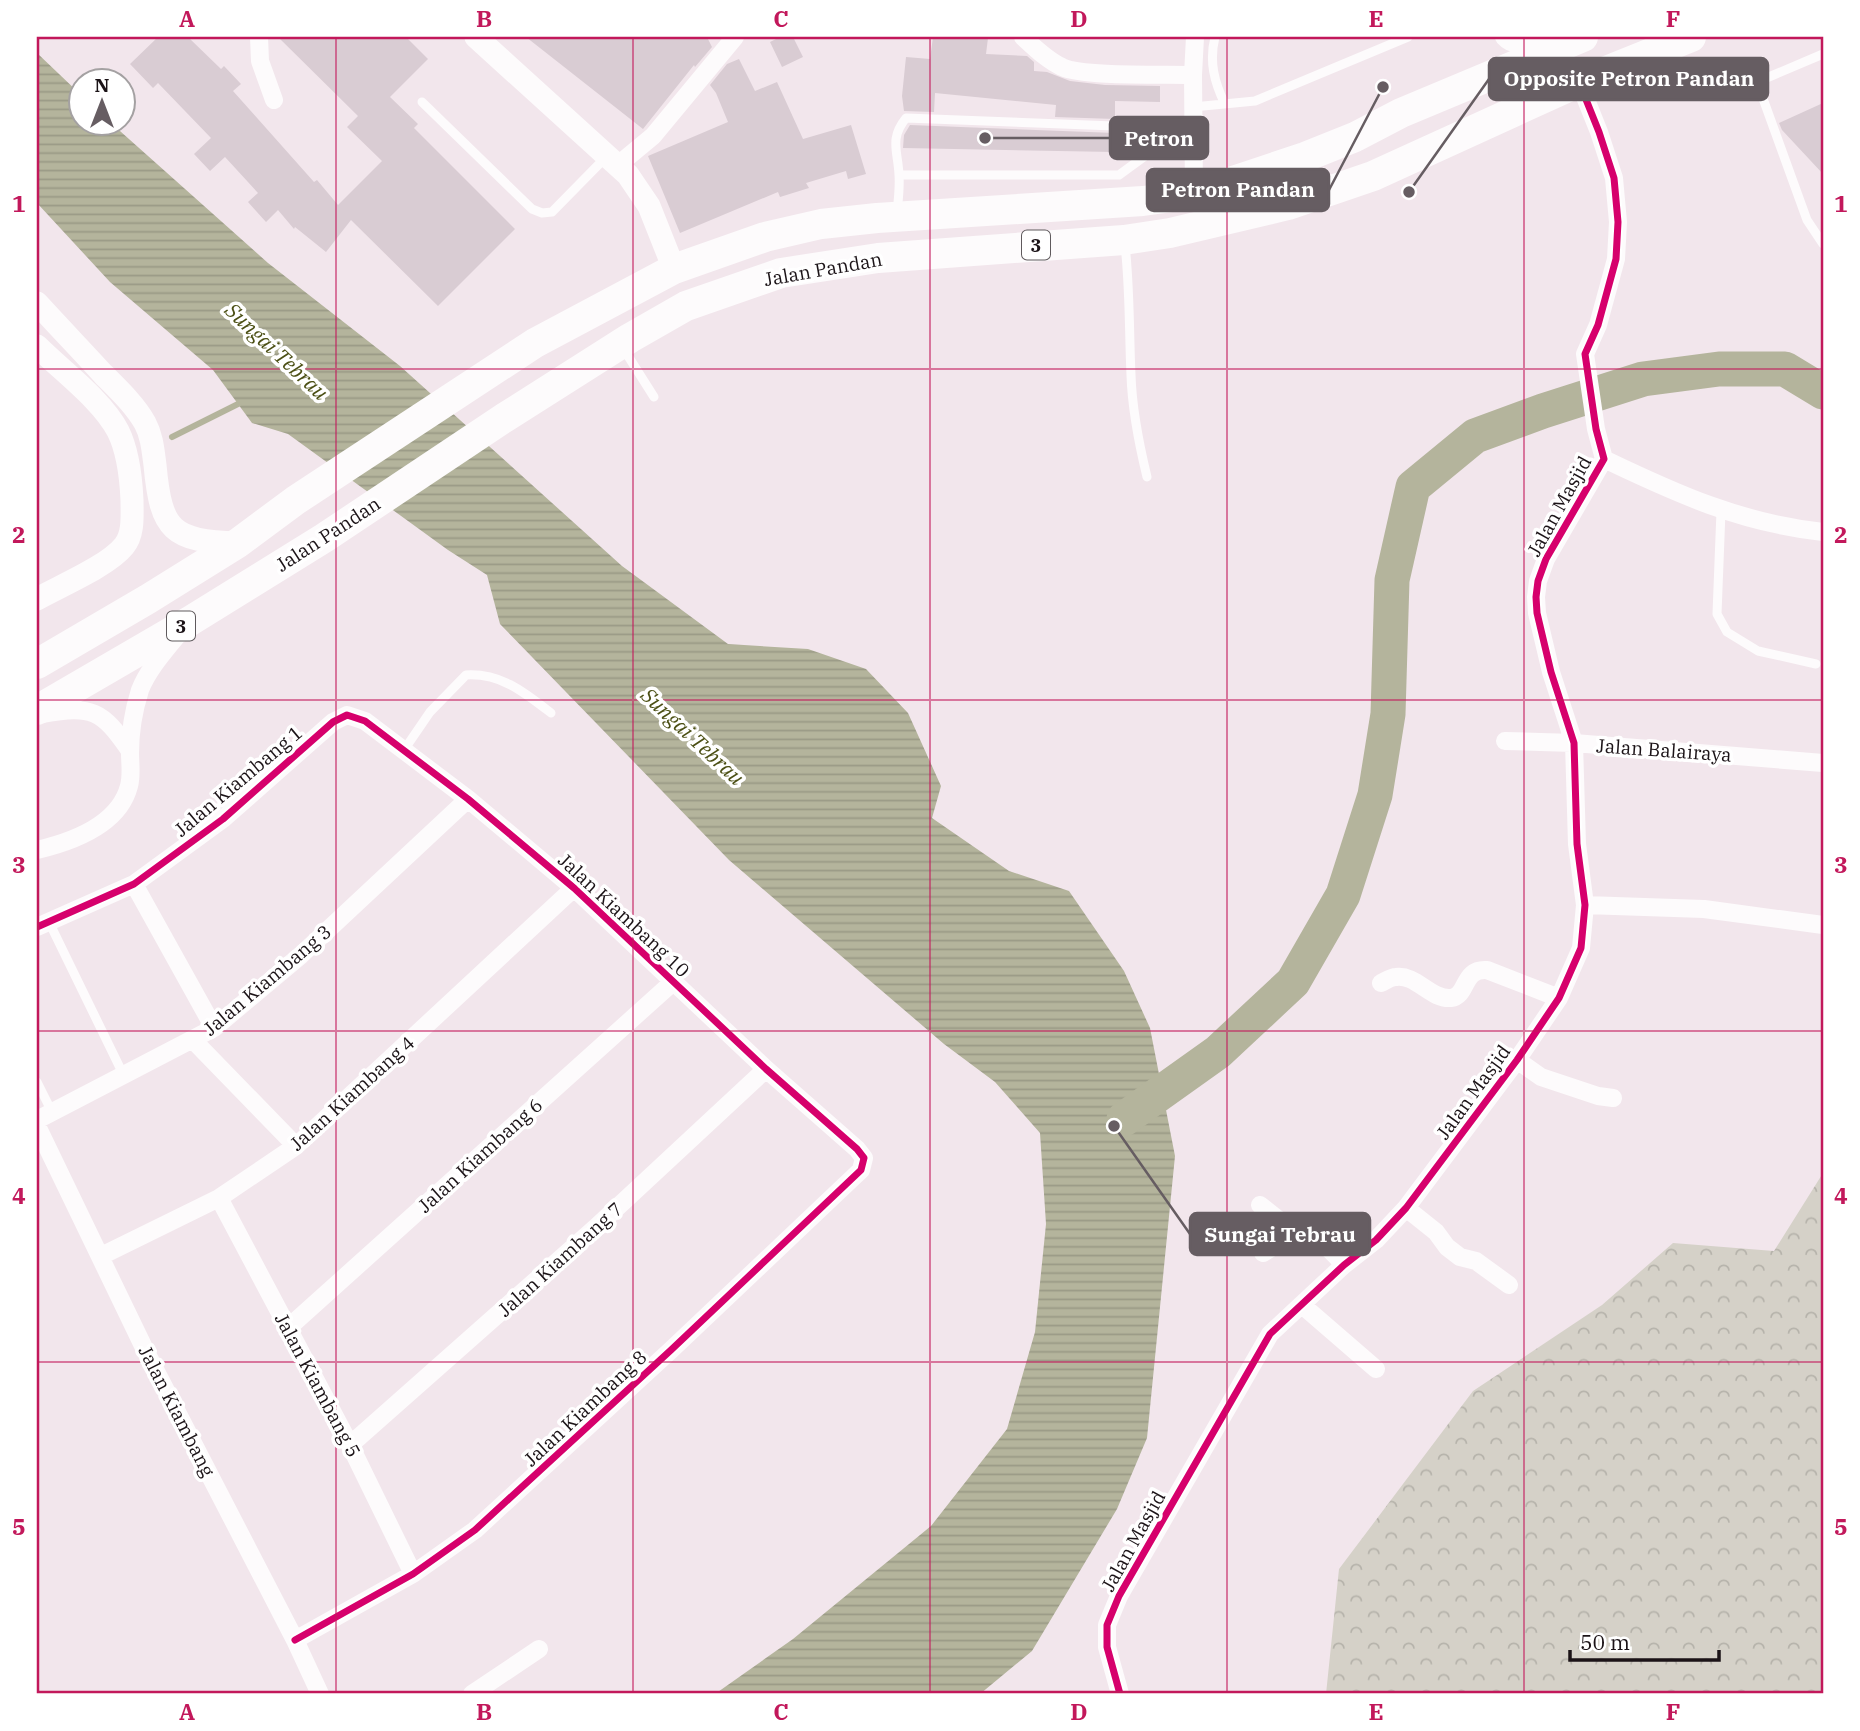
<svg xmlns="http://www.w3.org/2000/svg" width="1860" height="1731" font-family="'IBM Plex Serif',serif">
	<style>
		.forest { fill: url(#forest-crowns) }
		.water { fill: url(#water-rules) }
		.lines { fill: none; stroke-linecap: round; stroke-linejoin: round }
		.stream { stroke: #b4b49c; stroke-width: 6 }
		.river { stroke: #b4b49c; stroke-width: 35 }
		.building { fill: #d9ccd3 }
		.service { stroke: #fdfbfc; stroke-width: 9 }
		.minor { stroke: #fdfbfc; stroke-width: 18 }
		.tertiary { stroke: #fdfbfc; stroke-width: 23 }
		.trunk { stroke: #fdfbfc; stroke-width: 30 }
		.cycleway-casing { stroke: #fff; stroke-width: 11 }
		.cycleway { stroke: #d6006c; stroke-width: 7 }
		.grid { fill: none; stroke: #c2185b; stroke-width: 2; stroke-opacity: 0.55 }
		.labels { text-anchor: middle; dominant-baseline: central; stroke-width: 7; stroke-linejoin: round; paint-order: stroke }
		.shield { fill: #fff; stroke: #5f5a5d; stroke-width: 2 }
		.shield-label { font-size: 18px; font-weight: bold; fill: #1b1317 }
		.street-label { font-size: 19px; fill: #1b1317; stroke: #fff }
		.water-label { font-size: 21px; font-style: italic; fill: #4c5015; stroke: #fff }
		.leader { fill: none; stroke: #665d62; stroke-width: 2.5 }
		.callout-dot { fill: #665d62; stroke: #fff; stroke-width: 2.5 }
		.callout { fill: #665d62; stroke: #665d62; stroke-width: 2.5 }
		.callout-label { font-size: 21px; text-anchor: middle; font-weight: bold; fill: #fff }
		.neatline { fill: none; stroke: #c2185b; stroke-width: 2.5 }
		.grid-label { font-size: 23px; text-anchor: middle; font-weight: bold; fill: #c2185b }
	</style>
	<defs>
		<pattern id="forest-crowns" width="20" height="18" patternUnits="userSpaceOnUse" patternTransform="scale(1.75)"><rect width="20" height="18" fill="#d5d1c8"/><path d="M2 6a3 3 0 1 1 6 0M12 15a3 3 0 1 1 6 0" fill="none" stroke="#b6b3ab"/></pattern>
		<pattern id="water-rules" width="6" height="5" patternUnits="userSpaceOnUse" patternTransform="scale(1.75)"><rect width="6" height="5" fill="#b4b49c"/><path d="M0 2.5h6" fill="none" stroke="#9a9a86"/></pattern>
	</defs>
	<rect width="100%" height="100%" fill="#f2e6ec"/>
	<path class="forest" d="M1823 1173V1694H1326L1339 1569 1473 1391 1602 1305 1673 1243 1774 1251Z"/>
	<path class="water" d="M37 53 80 94V122L111 123 268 263 400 366 622 566 728 644 808 649 866 669 908 713 941 786 932 818 1009 871 1069 891 1124 971 1150 1028 1175 1156 1147 1438 1117 1509 1032 1651 980 1694H715L793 1639 931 1526 1007 1429 1035 1332 1046 1224 1040 1133 995 1082 944 1044 729 860 500 624 487 575 448 550 288 434 252 423 213 370 110 282 37 203Z"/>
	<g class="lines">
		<path class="stream" d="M172 437 238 404"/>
		<path class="river" d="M1124 1119 1218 1052 1293 982 1343 895 1375 795 1388 714 1392 580 1413 487 1475 436 1543 411 1643 379 1719 369H1785L1823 392"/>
	</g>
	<path class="building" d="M158 37H188L221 69 224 66 241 84 233 91 314 182 317 180 338 205 382 161 347 127 358 116 278 37H406L428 59 390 97 418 124 414 128 515 229 438 306 351 220 326 252 295 227 294 229 278 210 266 222 248 202 258 193 225 157 210 171 194 154 211 138 158 83 153 88 130 64Z
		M526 37H707L712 47 695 67 694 65 643 129Z
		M780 37H793L803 57 782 67 770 42Z
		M933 37 988 38 986 54 1027 56 1034 62V71L1047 72 1070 81 1105 85 1160 86V102L1115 101V119L1055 117 1056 105 935 93 934 112 904 111 902 96 906 57 930 59Z
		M739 59 755 91 777 82 803 139 851 125 866 174 848 179 846 171 806 183 809 188 780 197 778 192 680 233 648 156 728 122 716 93 710 85 727 64Z
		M1823 103V174L1782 130 1779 123Z
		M910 125 1115 133 1114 152 903 148 904 135Z"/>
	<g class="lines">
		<path class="service" d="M1215 37C1209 61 1214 82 1225 104
			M1662 57 1737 86 1757 82 1823 54
			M1757 82 1807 220 1823 244
			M422 102 532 209 542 213 552 212 606 157
			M1193 107 1255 101 1408 37
			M899 175H1119L1145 156 1151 127
			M897 214C898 201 900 188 899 175 898 151 889 139 906 118L1193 129
			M1125 245C1130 289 1129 331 1131 375 1132 409 1139 444 1147 477
			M623 348 654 397
			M1721 511 1717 614 1727 632 1758 651 1816 664
			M404 750 430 712 466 675C501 673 524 692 551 713
			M49 922 124 1076
			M37 1082 52 1112"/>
		<path class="minor" d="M259 37 260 61 274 100
			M1023 37C1035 48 1047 60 1062 67 1082 77 1166 74 1193 75
			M1504 37C1513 47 1521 42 1533 37
			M618 165 653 136 735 37
			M1194 194 1193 75 1195 37
			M1604 459C1677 494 1741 523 1823 532
			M43 714C92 705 102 710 130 751
			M1505 741 1574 743 1823 763
			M37 850C71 842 119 825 129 786 132 775 130 764 130 753 130 733 134 709 140 690 148 670 163 653 176 637
			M134 884 214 1028
			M1585 905 1704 909 1823 925
			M37 927 134 884 223 819 333 722 347 715 365 721 468 799 574 888 766 1069 857 1149 864 1158 861 1170 671 1350 475 1530 413 1574 295 1640
			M1381 983C1385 981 1391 977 1396 977 1416 974 1431 1000 1451 998 1468 996 1462 968 1487 970L1559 998
			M193 1040 296 1146
			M1517 1060 1541 1077 1598 1096 1613 1098
			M37 1120 214 1028 301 955 468 799
			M37 1126 147 1354 295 1640 320 1694
			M219 1198 350 1445 413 1574
			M1260 1205 1279 1220 1284 1229
			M1406 1208 1436 1232 1447 1247 1460 1257 1476 1261 1509 1285
			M1263 1253 1271 1248 1284 1229C1309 1229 1328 1246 1344 1265
			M101 1256 219 1198 296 1146 574 888
			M1302 1305 1376 1369
			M288 1328 673 982
			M350 1445 594 1229 766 1069
			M472 1694 539 1649
			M1120 1694 1107 1647V1625L1119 1596 1270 1334 1344 1265 1376 1240 1406 1208 1517 1060 1559 998 1581 948 1585 905 1577 844 1574 743 1551 672 1537 613 1536 597 1538 581 1546 559 1604 459 1596 429 1585 354 1598 325 1616 259 1618 222 1614 178 1599 132 1579 82"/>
		<path class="tertiary" d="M476 37 628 175 649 206 674 269
			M37 303C59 327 81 350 103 374 118 389 135 405 145 423 152 436 153 450 155 465 161 531 172 541 238 543
			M37 346C62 371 102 400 118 431 128 451 131 478 132 500 132 515 134 534 124 546 108 566 60 586 37 599"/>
		<path class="trunk" d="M37 664 148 599 238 543 296 500 535 343 674 269 765 237 821 224 877 218 1143 201 1194 194 1305 157 1355 137 1401 113 1583 37
			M37 710 190 621 324 538 504 418 630 338 686 306 781 273 878 258 1124 240 1170 233 1288 205 1373 176 1579 82 1691 37"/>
		<g class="cycleway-casing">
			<path id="cycleway" d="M37 927 134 884 223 819 333 722 347 715 365 721 468 799 574 888 766 1069 857 1149 864 1158 861 1170 671 1350 475 1530 413 1574 295 1640
				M1120 1694 1107 1647V1625L1119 1596 1270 1334 1344 1265 1376 1240 1406 1208 1517 1060 1559 998 1581 948 1585 905 1577 844 1574 743 1551 672 1537 613 1536 597 1538 581 1546 559 1604 459 1596 429 1585 354 1598 325 1616 259 1618 222 1614 178 1599 132 1579 82"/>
		</g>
		<use href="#cycleway" class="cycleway"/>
	</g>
	<path class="grid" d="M336 37V1694M633 37V1694M930 37V1694M1227 37V1694M1524 37V1694M37 369H1823M37 700H1823M37 1031H1823M37 1362H1823"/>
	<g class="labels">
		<g class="shield">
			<rect x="1022" y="230.5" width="28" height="29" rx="5"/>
			<rect x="167" y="611.5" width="28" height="29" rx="5"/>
		</g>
		<g class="shield-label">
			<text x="1036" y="245">3</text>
			<text x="181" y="626">3</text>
		</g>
		<g class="street-label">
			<text transform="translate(823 269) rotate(-10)">Jalan Pandan</text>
			<text transform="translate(1559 506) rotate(-61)">Jalan Masjid</text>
			<text transform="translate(328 534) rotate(-33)">Jalan Pandan</text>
			<text transform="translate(1664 750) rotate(4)">Jalan Balairaya</text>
			<text transform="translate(238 781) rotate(-40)">Jalan Kiambang 1</text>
			<text transform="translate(624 915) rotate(43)">Jalan Kiambang 10</text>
			<text transform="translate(267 980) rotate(-40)">Jalan Kiambang 3</text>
			<text transform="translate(1473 1092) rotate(-54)">Jalan Masjid</text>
			<text transform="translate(352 1093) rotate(-42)">Jalan Kiambang 4</text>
			<text transform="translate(480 1155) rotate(-42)">Jalan Kiambang 6</text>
			<text transform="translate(560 1259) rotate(-42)">Jalan Kiambang 7</text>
			<text transform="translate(318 1385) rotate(62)">Jalan Kiambang 5</text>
			<text transform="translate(585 1408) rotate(-43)">Jalan Kiambang 8</text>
			<text transform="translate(177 1411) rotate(63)">Jalan Kiambang</text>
			<text transform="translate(1133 1541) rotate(-61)">Jalan Masjid</text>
		</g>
		<g class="water-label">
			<text transform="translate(277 351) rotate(43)">Sungai Tebrau</text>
			<text transform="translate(693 736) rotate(43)">Sungai Tebrau</text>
		</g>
	</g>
	<path class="leader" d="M1409 192L1489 79M985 138L1110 138M1383 87L1329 190M1114 1126L1190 1234"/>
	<g class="callout-dot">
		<circle cx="1409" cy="192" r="7"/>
		<circle cx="985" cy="138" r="7"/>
		<circle cx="1383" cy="87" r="7"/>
		<circle cx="1114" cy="1126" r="7"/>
	</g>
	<g class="callout">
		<rect x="1489" y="58" width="279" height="42" rx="7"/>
		<rect x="1110" y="117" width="98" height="42" rx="7"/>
		<rect x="1147" y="169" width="182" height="42" rx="7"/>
		<rect x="1190" y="1213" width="180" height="42" rx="7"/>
	</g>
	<g class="callout-label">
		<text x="1629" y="86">Opposite Petron Pandan</text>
		<text x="1159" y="146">Petron</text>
		<text x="1238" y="197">Petron Pandan</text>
		<text x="1280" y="1242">Sungai Tebrau</text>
	</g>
	<rect width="1860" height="1731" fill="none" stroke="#ffffff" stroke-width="77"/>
	<g transform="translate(102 102)"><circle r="33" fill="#ffffff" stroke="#a4a1a2" stroke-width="2"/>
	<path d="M0-5L12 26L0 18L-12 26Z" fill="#665d62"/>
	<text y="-10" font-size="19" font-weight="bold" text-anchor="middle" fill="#1b1317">N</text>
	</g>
	<path d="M1570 1650v10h149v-10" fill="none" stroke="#1b1317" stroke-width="3.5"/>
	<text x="1580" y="1650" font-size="21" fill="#1b1317" stroke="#ffffff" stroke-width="5" paint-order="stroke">50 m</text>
	<rect x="38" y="38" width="1784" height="1654" class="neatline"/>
	<g class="grid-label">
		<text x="187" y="27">A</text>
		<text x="484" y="27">B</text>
		<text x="781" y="27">C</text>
		<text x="1079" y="27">D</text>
		<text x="1376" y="27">E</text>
		<text x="1673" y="27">F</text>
		<text x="19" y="212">1</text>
		<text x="1841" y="212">1</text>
		<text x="19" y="543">2</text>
		<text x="1841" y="543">2</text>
		<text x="19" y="873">3</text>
		<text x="1841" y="873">3</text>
		<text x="19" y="1204">4</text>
		<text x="1841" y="1204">4</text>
		<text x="19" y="1535">5</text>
		<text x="1841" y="1535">5</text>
		<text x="187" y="1720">A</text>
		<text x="484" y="1720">B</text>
		<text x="781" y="1720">C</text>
		<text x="1079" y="1720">D</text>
		<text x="1376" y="1720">E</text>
		<text x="1673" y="1720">F</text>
	</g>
</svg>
